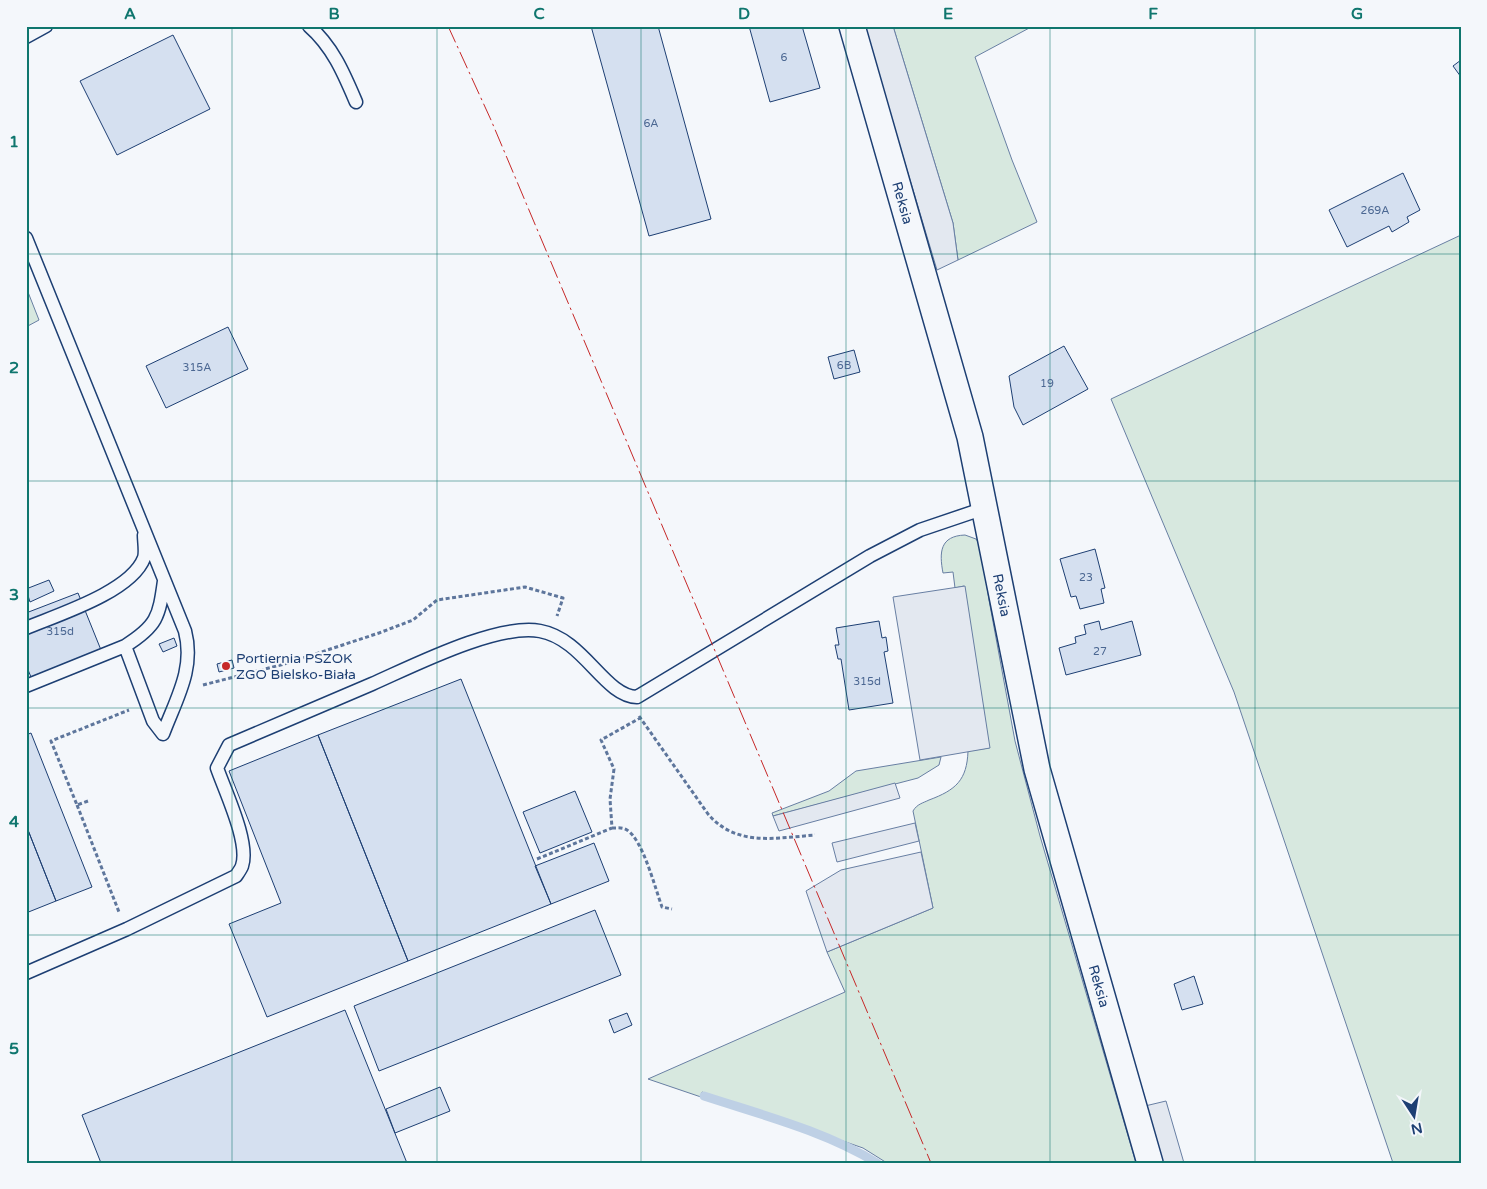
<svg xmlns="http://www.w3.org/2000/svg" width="1487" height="1189" font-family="'Varela Round',sans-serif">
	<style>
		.green { fill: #d7e8df; stroke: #687fa3 }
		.parking { fill: #e3e8f0; stroke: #687fa3 }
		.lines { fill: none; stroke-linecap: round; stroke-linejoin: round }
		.stream { stroke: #bed0e5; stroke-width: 9 }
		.building { fill: #d5e0f0; stroke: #1d3f73 }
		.service-casing { stroke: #1d3f73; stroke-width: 15 }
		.minor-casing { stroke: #1d3f73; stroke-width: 28 }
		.path { stroke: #5e769c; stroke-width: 3; stroke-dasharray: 4 2.5; stroke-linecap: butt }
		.service { stroke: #f4f7fb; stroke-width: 12 }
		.minor { stroke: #f4f7fb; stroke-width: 25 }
		.power { stroke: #c62828; stroke-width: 1; stroke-dasharray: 18 4 2.5 4; stroke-linecap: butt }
		.grid { fill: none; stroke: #0f766e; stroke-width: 1; stroke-opacity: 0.55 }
		.poi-dot { fill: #c62828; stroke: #f4f7fb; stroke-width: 2 }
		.labels { text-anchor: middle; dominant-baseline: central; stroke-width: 4; stroke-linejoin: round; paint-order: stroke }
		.number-label { font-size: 11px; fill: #4b6792 }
		.street-label { font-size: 14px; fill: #1d3f73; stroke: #f4f7fb }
		.poi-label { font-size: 14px; fill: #1d3f73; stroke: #f4f7fb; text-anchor: start }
		.neatline { fill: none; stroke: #0f766e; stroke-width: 2 }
		.grid-label { font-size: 16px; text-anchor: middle; font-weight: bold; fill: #0f766e }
	</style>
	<rect width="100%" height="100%" fill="#f4f7fb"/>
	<path class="green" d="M893 26H1033L975 57 1012 160 1037 222 958 260 953 223Z
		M1461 235V1163H1393L1234 692 1111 399Z
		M26 287 39 320 26 327Z
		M965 535 976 539 981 546 989 600 1015 741 1040 836 1136 1163H887L863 1148 702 1092 701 1097 648 1079 845 992 827 952 933 908 913 811C917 804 923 803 929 800 956 790 967 780 968 751L989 748 964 586 955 588 953 572 943 573C939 552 940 536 965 535Z
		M941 757 939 765 918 778 773 816 772 813 829 791 856 771Z"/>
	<path class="parking" d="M864 26H893L953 223 958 260 937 270Z
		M965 586 990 748 920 760 893 597Z
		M895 783 900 798 779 831 773 816Z
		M915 823 919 841 837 862 832 843Z
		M921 852 933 908 827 952 806 891 841 870Z
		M1166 1101 1184 1163H1161L1145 1106Z"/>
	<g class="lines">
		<path class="stream" d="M704 1096C762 1115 825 1131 877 1163"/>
	</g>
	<path class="building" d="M591 26H658L711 219 649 236Z
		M749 26H802L820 88 770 102Z
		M173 35 210 109 117 155 80 81Z
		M1461 60V77L1453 66Z
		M1403 173 1420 210 1407 217 1409 222 1392 232 1389 226 1347 247 1329 210Z
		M228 327 248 369 166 408 146 366Z
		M1064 346 1088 389 1023 425 1014 407 1009 376Z
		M854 350 860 372 834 379 828 357Z
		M1095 549 1105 588 1101 589 1104 603 1080 609 1076 596 1071 597 1060 559Z
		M49 580 54 591 30 602 26 589Z
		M78 593 101 650 31 677 26 665V613Z
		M879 621 882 638 886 637 888 651 884 652 893 703 849 710 841 659H838L835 645H839L836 628Z
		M1099 621 1101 630 1132 621 1141 655 1066 675 1059 648 1076 643 1075 637 1086 634 1084 625Z
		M174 638 177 646 163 652 159 644Z
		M232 660 234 668 219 672 217 664Z
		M461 679 551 904 408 961 318 735Z
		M31 733 92 887 56 901 26 825V735Z
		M318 735 408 961 267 1017 229 924 281 903 229 771Z
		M575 791 592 832 540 853 523 812Z
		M26 825 56 901 26 913Z
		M594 843 609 881 551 904 535 866Z
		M595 910 621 975 379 1071 354 1006Z
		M1194 976 1203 1004 1182 1010 1174 984Z
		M345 1010 407 1163H101L82 1115Z
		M627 1013 632 1025 614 1033 609 1020Z
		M440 1087 450 1111 395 1133 386 1109Z"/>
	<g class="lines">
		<g class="service-casing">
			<path id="service" d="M309 26C333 47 344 74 356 102
				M26 37 46 26
				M26 238 185 631C195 669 176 699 163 734L153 721 125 646
				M26 628C57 615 131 592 144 558 146 552 144 542 144 535
				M26 686 125 646C157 626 159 617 164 581
				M26 973 127 929 236 876C238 873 241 869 242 866 250 843 225 791 217 768L229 745C277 725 324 704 372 684 413 666 497 623 540 631 584 639 604 696 637 697L870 556 920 530 985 508"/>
		</g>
		<g class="minor-casing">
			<g id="minor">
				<path id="s1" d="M852 26 970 437 1037 769 1150 1163"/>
			</g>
		</g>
		<path class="path" d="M203 685 288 663 379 633 413 620 437 600 525 587 563 598 557 616
			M639 716 708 814C736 847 776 838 815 835
			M88 801 77 805 51 741 129 710
			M77 805 119 912
			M612 828C617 828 622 827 627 830 643 840 655 888 662 907L672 909
			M537 859 612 828 610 799 614 769 601 740 640 718"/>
		<use href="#service" class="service"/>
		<use href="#minor" class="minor"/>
		<path class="power" d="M448 26 491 120 931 1163"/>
	</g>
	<path class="grid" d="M232 26V1163M437 26V1163M641 26V1163M846 26V1163M1050 26V1163M1255 26V1163M26 254H1461M26 481H1461M26 708H1461M26 935H1461"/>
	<circle class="poi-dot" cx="226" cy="666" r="5"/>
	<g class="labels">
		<g class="number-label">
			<text x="784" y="57">6</text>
			<text x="651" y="123">6A</text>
			<text x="1375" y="210">269A</text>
			<text x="844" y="365">6B</text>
			<text x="197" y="367">315A</text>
			<text x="1047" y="383">19</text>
			<text x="1086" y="577">23</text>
			<text x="60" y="631">315d</text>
			<text x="1100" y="651">27</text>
			<text x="867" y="681">315d</text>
		</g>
		<g class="street-label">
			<text stroke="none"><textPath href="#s1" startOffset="184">Reksia</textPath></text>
			<text stroke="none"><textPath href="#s1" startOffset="589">Reksia</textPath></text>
			<text stroke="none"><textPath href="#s1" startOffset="992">Reksia</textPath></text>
		</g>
		<g class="poi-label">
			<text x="236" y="658">Portiernia PSZOK<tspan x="236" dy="16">ZGO Bielsko-Biała</tspan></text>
		</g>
	</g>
	<rect width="1487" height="1189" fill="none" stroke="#f4f7fb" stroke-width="55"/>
	<g transform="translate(1414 1116) rotate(168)" stroke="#f4f7fb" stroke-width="4" paint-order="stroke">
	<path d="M0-4L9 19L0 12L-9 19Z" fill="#1d3f73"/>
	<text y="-8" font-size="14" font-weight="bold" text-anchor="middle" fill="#1d3f73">N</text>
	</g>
	<rect x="28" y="28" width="1432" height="1134" class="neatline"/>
	<g class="grid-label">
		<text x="130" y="19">A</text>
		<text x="334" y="19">B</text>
		<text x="539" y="19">C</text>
		<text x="744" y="19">D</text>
		<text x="948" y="19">E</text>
		<text x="1153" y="19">F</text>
		<text x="1357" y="19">G</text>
		<text x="14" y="147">1</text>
		<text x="14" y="373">2</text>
		<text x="14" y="600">3</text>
		<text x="14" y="827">4</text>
		<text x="14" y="1054">5</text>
	</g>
</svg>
